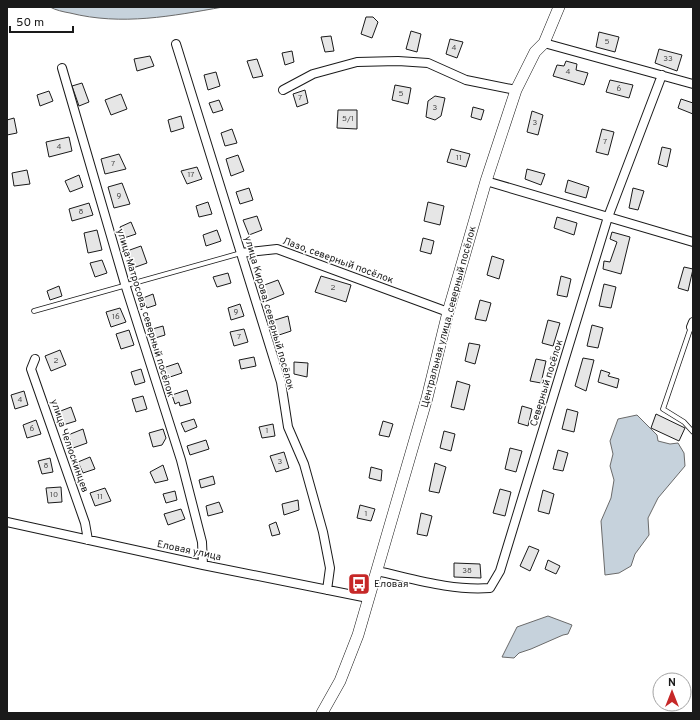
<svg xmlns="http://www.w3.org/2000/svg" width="700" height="720" font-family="Overpass,sans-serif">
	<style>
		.water { fill: #c6d2dc; stroke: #6a6a6a }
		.building { fill: #e6e6e6; stroke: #1a1a1a }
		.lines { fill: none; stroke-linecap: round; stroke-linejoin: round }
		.lane-casing { stroke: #1a1a1a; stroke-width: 5.5 }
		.street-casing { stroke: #1a1a1a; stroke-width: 10 }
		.secondary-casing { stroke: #1a1a1a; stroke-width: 12 }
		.lane { stroke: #fff; stroke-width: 4 }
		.street { stroke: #fff; stroke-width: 8 }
		.secondary { stroke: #fff; stroke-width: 11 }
		.labels { text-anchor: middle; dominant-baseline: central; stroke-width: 3; stroke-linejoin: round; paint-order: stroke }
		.number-label { font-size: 8px; fill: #4d4d4d }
		.street-label { font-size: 10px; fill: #1a1a1a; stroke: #fff }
		.poi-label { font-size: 10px; fill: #1a1a1a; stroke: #fff; text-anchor: start }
	</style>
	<rect width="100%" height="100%" fill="#fff"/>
	<path class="water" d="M50 7H223C172 16 122 26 70 13 64 12 55 10 50 7Z
		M637 415 657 435 658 441 670 444 678 443 684 453 685 466 658 498 648 518 649 535 635 554 631 566 619 573 605 575 601 521 611 498 614 480 610 466 613 454 610 441 618 419Z
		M548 616 572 625 568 634 563 635 531 649 519 653 514 658 502 657 517 627Z"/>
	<path class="building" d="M366 17H373L378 22 372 38 361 34Z
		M411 31 421 34 417 52 406 49Z
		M599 32 619 37 615 52 596 47Z
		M331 36 334 51 325 52 321 37Z
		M450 39 463 42 457 58 446 54Z
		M659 49 682 55 677 71 655 63Z
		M292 51 294 62 285 65 282 53Z
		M150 56 154 66 137 71 134 59Z
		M257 59 263 76 253 78 247 61Z
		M566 61 577 64 576 70 588 73 584 85 553 76 557 65 564 66Z
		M216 72 220 86 208 90 204 75Z
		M610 80 633 85 629 98 606 92Z
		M82 83 89 102 79 106 72 86Z
		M395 85 411 88 408 104 392 100Z
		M305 90 308 103 297 107 293 94Z
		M49 91 53 101 40 106 37 95Z
		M121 94 127 109 111 115 105 100Z
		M435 96 445 98 441 116 435 120 426 117 428 101Z
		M681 99 693 103V114L678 108Z
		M219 100 223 110 213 113 209 103Z
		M473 107 484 110 481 120 471 117Z
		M338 110H357V129L337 128Z
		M532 111 543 115 538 135 527 132Z
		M181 116 184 128 171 132 168 120Z
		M14 118 17 133 7 135V120Z
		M232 129 237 143 225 146 221 133Z
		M602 129 614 132 608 155 596 152Z
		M69 137 72 151 49 157 46 142Z
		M662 147 671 149 667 167 658 164Z
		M451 149 470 154 466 167 447 162Z
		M119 154 126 169 105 174 101 159Z
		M238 155 244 171 231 176 226 159Z
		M197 167 202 179 187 184 181 171Z
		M527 169 545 174 541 185 525 179Z
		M27 170 30 184 14 186 12 173Z
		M79 175 83 187 70 192 65 181Z
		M568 180 589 187 586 198 565 192Z
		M122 183 130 204 114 208 108 187Z
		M249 188 253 200 240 204 236 192Z
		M633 188 644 191 638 210 629 208Z
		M208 202 212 214 199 217 196 206Z
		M428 202 444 206 440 225 424 221Z
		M89 203 93 215 72 221 69 209Z
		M257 216 262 230 249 235 243 220Z
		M557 217 577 223 574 235 554 228Z
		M131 222 136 234 124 238 120 227Z
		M97 230 102 250 88 253 84 233Z
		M217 230 221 241 206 246 203 235Z
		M612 232 630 237 621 274 603 269 604 261 610 262 617 242 610 239Z
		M423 238 434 241 431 254 420 251Z
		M141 246 147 263 133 268 127 251Z
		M492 256 504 260 499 279 487 275Z
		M102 260 107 273 95 277 90 263Z
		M684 267 693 269 688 291 678 288Z
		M228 273 231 283 217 287 213 277Z
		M321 276 351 285 346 302 315 292Z
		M561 276 571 279 567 297 557 295Z
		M278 280 284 294 264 302 259 287Z
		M604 284 616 287 611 308 599 306Z
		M59 286 62 296 50 300 47 291Z
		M153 294 156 305 147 308 143 298Z
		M480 300 491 303 486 321 475 319Z
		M240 304 244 316 231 320 228 308Z
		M120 308 126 322 111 327 106 312Z
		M288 316 291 331 276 336 272 321Z
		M548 320 560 323 553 346 542 343Z
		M592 325 603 328 598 348 587 346Z
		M163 326 165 335 152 339 149 330Z
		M244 329 248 342 234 346 230 332Z
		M129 330 134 345 121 349 116 334Z
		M469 343 480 345 475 364 465 361Z
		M60 350 66 365 51 371 45 356Z
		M254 357 256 366 241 369 239 360Z
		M583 358 594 360 586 391 575 386Z
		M536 359 546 361 541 383 530 381Z
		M294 362 308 363 307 377 294 374Z
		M178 363 182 373 167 378 163 368Z
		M141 369 145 382 135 385 131 372Z
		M601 370 610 373 608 376 619 379 617 388 598 382Z
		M457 381 470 385 464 410 451 407Z
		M187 390 191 403 180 406 179 402 175 404 172 395Z
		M24 391 28 405 15 409 11 395Z
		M143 396 147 409 136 412 132 399Z
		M522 406 532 409 528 426 518 423Z
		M71 407 76 421 63 425 58 412Z
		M567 409 578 412 574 432 562 429Z
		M656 414 685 428 679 441 651 428Z
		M194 419 197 427 185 432 181 423Z
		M36 420 41 434 27 438 23 425Z
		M383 421 393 424 389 437 379 435Z
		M273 424 275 436 262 438 259 427Z
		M83 429 87 443 73 448 68 435Z
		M163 429 166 438 162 445 153 447 149 433Z
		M444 431 455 434 451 451 440 448Z
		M206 440 209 449 190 455 187 446Z
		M510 448 522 451 516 472 505 469Z
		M558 450 568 453 563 471 553 469Z
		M284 452 289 468 276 472 270 456Z
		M90 457 95 469 83 473 78 462Z
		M50 458 53 472 42 474 38 461Z
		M435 463 446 467 439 493 429 491Z
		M163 465 168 480 155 483 150 472Z
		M371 467 382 470 381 481 369 478Z
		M213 476 215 484 201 488 199 480Z
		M61 487 62 502 48 503 46 488Z
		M105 488 111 501 95 506 90 493Z
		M500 489 511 492 505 516 493 513Z
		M543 490 554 494 549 514 538 511Z
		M175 491 177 500 166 503 163 494Z
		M298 500 299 510 284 515 282 504Z
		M219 502 223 512 208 516 206 506Z
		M360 505 375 509 371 521 357 518Z
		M181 509 185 519 168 525 164 514Z
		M421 513 432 516 427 536 417 534Z
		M276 522 280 534 272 536 269 525Z
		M529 546 539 550 530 571 520 566Z
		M548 560 560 566 556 574 545 569Z
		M454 563 480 564 481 578 454 577Z"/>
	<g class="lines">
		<g class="lane-casing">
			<path id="lane" d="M34 311 241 253
				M691 327 663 409 684 422 693 432"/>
		</g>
		<g class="street-casing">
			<path id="street" d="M544 43 693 84
				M176 44 281 382 288 427 304 464 323 532 330 568 327 590
				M62 68 125 284 181 460 202 542 203 565
				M283 90 313 74 357 62 398 61 428 63 466 80 516 90
				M486 181 693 242
				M241 253 277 249 448 312
				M691 327 693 322
				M35 359 31 369 85 523 88 540
				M7 522 203 565 368 598
				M377 571C414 579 452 591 490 588L500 571 608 217 662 75"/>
		</g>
		<g class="secondary-casing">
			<path id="secondary" d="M322 713 340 681 358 635 427 398 448 312 486 181 516 90 535 52 544 43 559 7"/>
		</g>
		<use href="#lane" class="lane"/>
		<use href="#street" class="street"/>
		<use href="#secondary" class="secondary"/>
	</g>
	<defs>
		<g id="bus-square" transform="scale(1.15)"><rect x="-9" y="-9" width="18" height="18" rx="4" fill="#c62828" stroke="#fff"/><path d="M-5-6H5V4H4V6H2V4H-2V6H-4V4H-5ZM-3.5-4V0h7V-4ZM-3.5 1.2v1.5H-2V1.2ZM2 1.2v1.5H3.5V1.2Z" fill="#fff"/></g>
	</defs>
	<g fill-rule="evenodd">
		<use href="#bus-square" x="359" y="584"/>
	</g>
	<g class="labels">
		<g class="number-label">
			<text x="607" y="42">5</text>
			<text x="454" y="48">4</text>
			<text x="668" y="59">33</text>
			<text x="568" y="72">4</text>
			<text x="619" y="89">6</text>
			<text x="401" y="94">5</text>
			<text x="300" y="98">7</text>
			<text x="435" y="108">3</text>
			<text x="348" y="119">5/1</text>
			<text x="535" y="123">3</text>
			<text x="605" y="142">7</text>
			<text x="59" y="147">4</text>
			<text x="459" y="158">11</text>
			<text x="113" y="164">7</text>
			<text x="191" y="175">17</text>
			<text x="119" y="196">9</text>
			<text x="81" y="212">8</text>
			<text x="333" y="288">2</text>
			<text x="236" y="312">9</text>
			<text x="116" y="317">16</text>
			<text x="239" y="337">7</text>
			<text x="56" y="361">2</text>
			<text x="20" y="400">4</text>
			<text x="32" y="429">6</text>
			<text x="267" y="431">1</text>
			<text x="280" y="462">3</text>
			<text x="46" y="466">8</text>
			<text x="54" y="495">10</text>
			<text x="100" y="497">11</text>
			<text x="366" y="514">1</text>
			<text x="467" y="571">38</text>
		</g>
		<g class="street-label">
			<text transform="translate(338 261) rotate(20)">Лазо, северный посёлок</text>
			<text transform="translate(145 313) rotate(73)">улица Матросова, северный посёлок</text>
			<text transform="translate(269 313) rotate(74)">улица Кирова, северный посёлок</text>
			<text transform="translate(449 317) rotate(-75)">Центральная улица, северный посёлок</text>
			<text transform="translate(547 383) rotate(-73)">Северный посёлок</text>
			<text transform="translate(69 446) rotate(71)">улица Челюскинцев</text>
			<text transform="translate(189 551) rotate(12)">Еловая улица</text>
		</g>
		<g class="poi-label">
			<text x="374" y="584">Еловая</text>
		</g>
	</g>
	<rect width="700" height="720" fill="none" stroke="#1a1a1a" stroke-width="16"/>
	<g transform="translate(672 692)"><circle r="19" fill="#ffffff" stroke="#a3a3a3"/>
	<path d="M0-3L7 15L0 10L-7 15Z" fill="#c62828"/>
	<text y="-6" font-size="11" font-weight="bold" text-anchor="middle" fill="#1a1a1a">N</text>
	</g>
	<path d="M10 26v6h63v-6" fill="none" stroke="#1a1a1a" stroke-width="2"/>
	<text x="16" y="26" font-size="12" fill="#1a1a1a" stroke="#ffffff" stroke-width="3" paint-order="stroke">50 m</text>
</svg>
